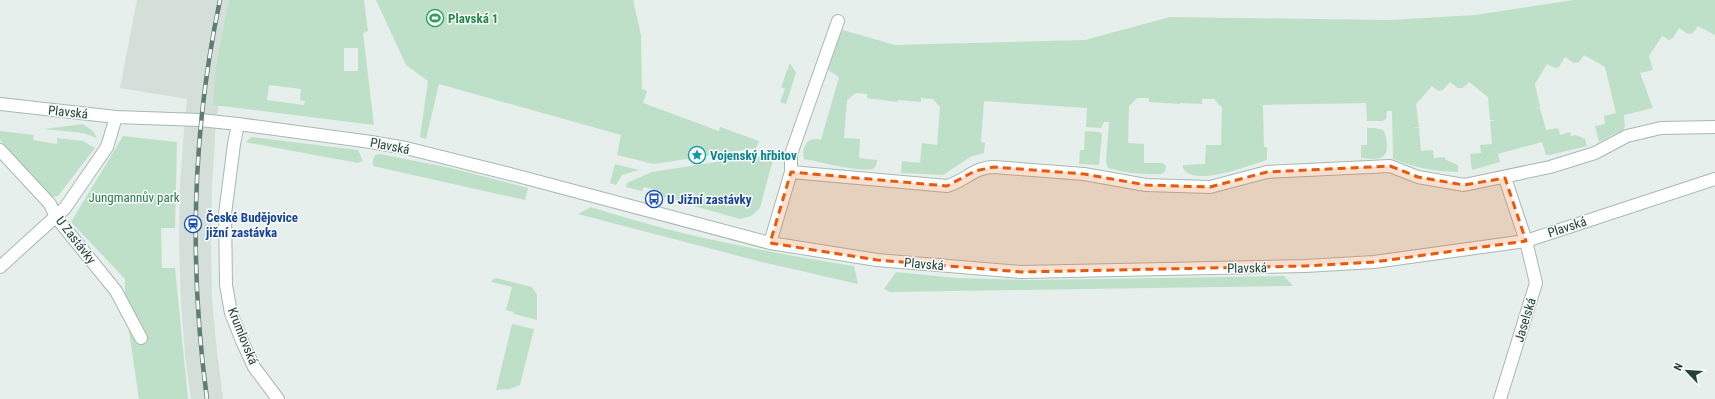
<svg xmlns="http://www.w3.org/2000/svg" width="1715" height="399" font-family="'Roboto Condensed',sans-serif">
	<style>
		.built { fill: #d4dfda }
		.green { fill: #bfe0c8; fill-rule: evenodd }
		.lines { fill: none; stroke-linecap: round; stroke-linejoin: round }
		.minor-casing { stroke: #a8b8b2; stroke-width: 14 }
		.minor { stroke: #fff; stroke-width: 12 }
		.rail-casing { stroke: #5f7d75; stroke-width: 4.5 }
		.rail { stroke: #f7fbf9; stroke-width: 3; stroke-dasharray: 9; stroke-linecap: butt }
		.marked { fill: #e8590c; fill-opacity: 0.2; stroke: #e8590c; stroke-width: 3; stroke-dasharray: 8 5; stroke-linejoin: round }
		.labels { text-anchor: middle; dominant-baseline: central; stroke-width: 3; stroke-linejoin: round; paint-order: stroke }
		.leisure-label { font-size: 13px; font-weight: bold; fill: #27864d; stroke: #f7fbf9; text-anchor: start }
		.street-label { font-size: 13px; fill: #24423a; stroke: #f7fbf9 }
		.culture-label { font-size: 13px; font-weight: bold; fill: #0d838f; stroke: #f7fbf9; text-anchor: start }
		.park-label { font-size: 13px; fill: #2d7a4b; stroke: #f7fbf9 }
		.transit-label { font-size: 13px; font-weight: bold; fill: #164399; stroke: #f7fbf9; text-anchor: start }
	</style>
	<rect width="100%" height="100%" fill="#e6efeb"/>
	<path class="built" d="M137 0H236L216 122 212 186 211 242 212 299 217 352 223 399H191L185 355 181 301 179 242 180 185 185 118 187 99 120 88Z"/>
	<path class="green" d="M229 0H364L368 31 363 33 374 125 213 105 216 66ZM344 48H358V71H344ZM269 85 301 89 300 100 305 101 304 105 267 100Z
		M376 0H633L641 35 642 89 647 91 643 103 719 131 720 127 759 141 756 148 654 164 617 155 621 135 439 84 426 139 420 137 428 81 406 65Z
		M1574 0H1715V35L1698 26 1693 33 1688 34 1679 28 1673 38 1669 40 1662 36 1649 56 1653 70 1640 73 1653 108 1624 115 1625 127 1623 130 1599 142 1595 126 1605 124 1604 116 1616 113 1605 67 1584 55 1579 62 1574 63 1565 57 1559 67 1555 68 1547 64 1535 84 1540 107 1534 109 1540 108 1546 130 1558 128 1560 135 1570 132 1571 136 1576 135 1585 139 1587 146 1550 155H1546L1542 142 1498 154 1500 162 1472 170 1470 154 1481 153 1480 145 1492 144 1490 121 1496 120H1490L1488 97 1469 82 1463 88H1458L1450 82 1443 90 1438 91 1432 86 1416 104 1419 127 1412 128H1419L1421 151 1433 150 1434 158 1445 157 1446 160 1458 165V172C1435 172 1414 167 1393 159L1392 111H1387L1386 119 1382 121H1367L1366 103 1263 105 1264 147H1267V160C1250 165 1194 188 1183 168V165L1205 164 1206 145H1221L1222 108 1214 99H1202V104L1180 103 1179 104 1149 102V98H1137L1129 106 1128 143 1144 144V163H1162L1166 166 1165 171 1162 174C1143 175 1126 173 1108 168L1106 162 1109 122H1104L1101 128 1086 127 1087 108 984 101 981 142 985 143 984 153 970 157 943 175 901 173 902 161 920 163 922 143 937 145 940 107 933 99 921 98V102L898 100 897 102 867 98V94L856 93 847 100 844 138 860 139 859 158 877 160C877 163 876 166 874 168 867 174 816 161 804 159 801 146 808 136 821 140L839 77 828 70 839 35 843 30 895 45 1085 40 1170 17 1389 20 1475 15Z
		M790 63 796 73 786 104 780 102 785 89 781 87Z
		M83 124 93 131 97 138 83 133 44 129Z
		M1367 128H1375L1383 130C1386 136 1387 139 1387 146 1387 162 1374 159 1361 158V145H1367Z
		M0 131 34 135 33 140 57 144V138L83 141 95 148 58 196 53 197 49 196 0 140Z
		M1085 131 1099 132 1102 134 1099 165 1079 164 1080 150H1084Z
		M123 136 177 142 175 228H161L162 268H175L188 399H139L125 304V279L71 222Z
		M252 137 358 150 363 161 358 163 245 142Z
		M380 154 451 168 528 188 525 200 373 166V160L375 155Z
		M754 156H774L760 208 751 216 740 219 659 196 660 191 644 187 642 191 626 187 627 183 652 172Z
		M615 164 639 170 622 175 616 185 610 183Z
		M591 207C677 235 765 252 854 266L858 284 758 261 578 214Z
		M896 272 956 278 1029 280 1284 276 1293 286 890 292 884 289Z
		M496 278 532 287 537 295V320L514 314V312L506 310 512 287 491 282 493 279Z
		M512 324 534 329 520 385 510 389 496 390Z"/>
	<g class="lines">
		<g class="minor-casing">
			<path id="minor" d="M0 104 116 117 200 120 238 124 371 142 406 148 514 175 770 243 877 260 1021 272 1305 266 1374 262 1526 241 1715 179
				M238 124 234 144 225 214 226 285 231 313 242 341 254 367 278 399
				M0 150 50 204 56 217 116 291 141 338
				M791 172 947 186C965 181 974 167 994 167L1084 174 1146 185 1210 187 1267 172 1390 166 1418 177 1464 185 1550 167 1595 153 1627 136 1648 131 1661 128 1715 127
				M770 243 791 172V154L838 21
				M0 267 65 208 107 147 116 117
				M1500 399 1536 283 1526 241 1505 178"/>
		</g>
		<use href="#minor" class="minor"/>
		<g class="rail-casing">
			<path id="rail" d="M207 399C189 266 192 132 220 0"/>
		</g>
		<use href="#rail" class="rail"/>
	</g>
	<path class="marked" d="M1390 166 1418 177 1464 185 1505 178 1526 241 1374 262 1305 266 1021 272 877 260 770 243 791 172 947 186 975 171 994 167 1084 174 1146 185 1210 187 1267 172Z"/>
	<defs>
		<g id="stadium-ring" transform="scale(0.9)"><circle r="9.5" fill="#f7fbf9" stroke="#2e9e5b" stroke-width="1.5"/><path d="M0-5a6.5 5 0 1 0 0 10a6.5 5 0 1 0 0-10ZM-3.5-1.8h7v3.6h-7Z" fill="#2e9e5b"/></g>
		<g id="sight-ring" transform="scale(0.9)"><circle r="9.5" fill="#f7fbf9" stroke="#0f9aa8" stroke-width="1.5"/><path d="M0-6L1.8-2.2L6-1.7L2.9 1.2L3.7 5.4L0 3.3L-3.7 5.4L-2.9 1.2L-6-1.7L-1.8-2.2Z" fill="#0f9aa8"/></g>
		<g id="bus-ring" transform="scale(0.9)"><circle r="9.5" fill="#f7fbf9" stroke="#1a4fb4" stroke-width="1.5"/><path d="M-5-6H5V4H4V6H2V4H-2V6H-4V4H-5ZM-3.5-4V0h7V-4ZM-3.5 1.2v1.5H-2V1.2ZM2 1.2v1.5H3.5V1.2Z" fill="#1a4fb4"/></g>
		<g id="station-ring" transform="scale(0.9)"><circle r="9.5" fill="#f7fbf9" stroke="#1a4fb4" stroke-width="1.5"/><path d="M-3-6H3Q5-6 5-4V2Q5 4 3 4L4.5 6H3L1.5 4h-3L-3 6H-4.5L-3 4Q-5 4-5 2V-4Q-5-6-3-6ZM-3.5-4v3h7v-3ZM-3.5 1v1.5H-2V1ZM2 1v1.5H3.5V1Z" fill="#1a4fb4"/></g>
	</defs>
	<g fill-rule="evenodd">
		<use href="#stadium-ring" x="435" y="18"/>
		<use href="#sight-ring" x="697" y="155"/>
		<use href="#bus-ring" x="654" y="199"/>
		<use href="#station-ring" x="193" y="224"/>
	</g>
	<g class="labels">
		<g class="leisure-label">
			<text x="448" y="18">Plavská 1</text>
		</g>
		<g class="street-label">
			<text transform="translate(68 112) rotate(6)">Plavská</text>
			<text transform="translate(390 146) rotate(11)">Plavská</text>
			<text transform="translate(1567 227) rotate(-18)">Plavská</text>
			<text transform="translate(76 240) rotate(52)">U Zastávky</text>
			<text transform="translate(924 264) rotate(5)">Plavská</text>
			<text transform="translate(1247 268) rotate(-1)">Plavská</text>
			<text transform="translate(1525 320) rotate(-73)">Jaselská</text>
			<text transform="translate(243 336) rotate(68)">Krumlovská</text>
		</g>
		<g class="culture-label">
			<text x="710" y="155">Vojenský hřbitov</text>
		</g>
		<g class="park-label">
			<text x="134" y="197">Jungmannův park</text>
		</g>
		<g class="transit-label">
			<text x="667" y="199">U Jižní zastávky</text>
			<text x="206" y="217">České Budějovice<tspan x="206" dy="15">jižní zastávka</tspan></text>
		</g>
	</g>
	<g transform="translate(1687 371) rotate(295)" stroke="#f7fbf9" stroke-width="3" paint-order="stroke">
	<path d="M0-3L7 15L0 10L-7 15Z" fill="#24423a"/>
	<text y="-6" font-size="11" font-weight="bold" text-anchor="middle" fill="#24423a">N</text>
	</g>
</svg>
